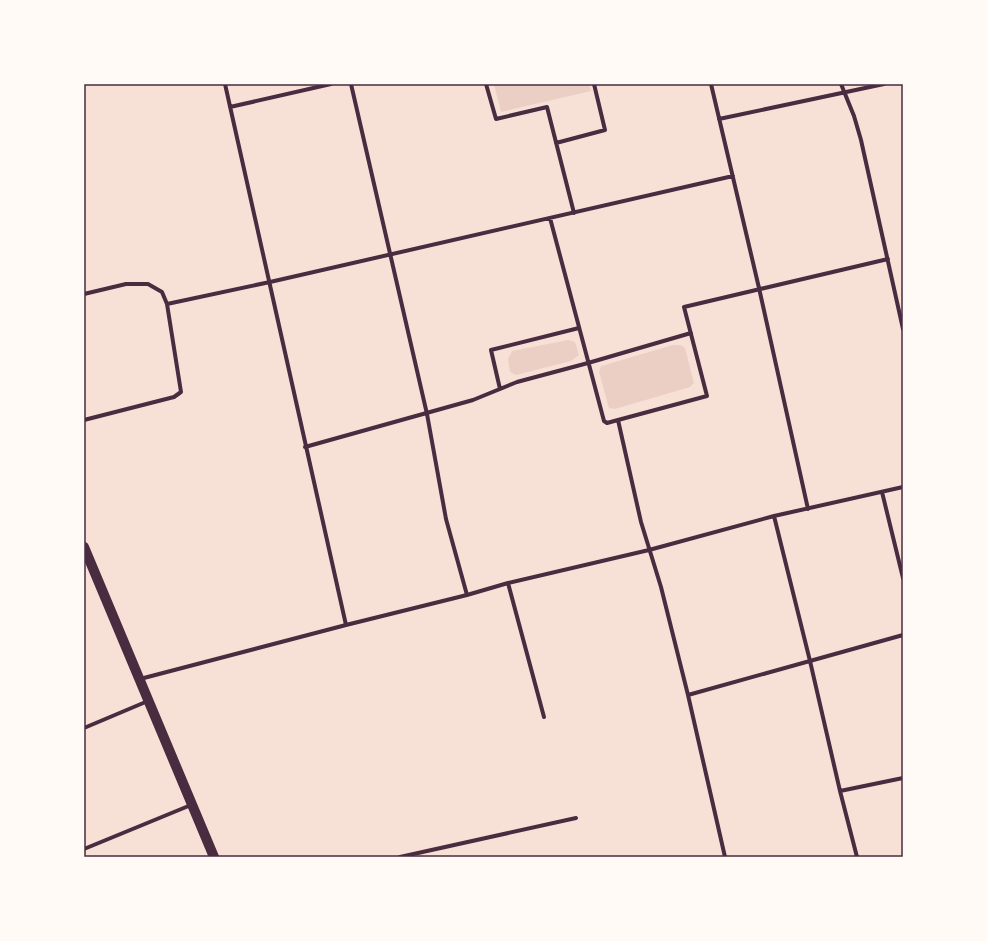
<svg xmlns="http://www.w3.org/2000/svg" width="987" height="941" font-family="'Source Sans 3',sans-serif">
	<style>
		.green { fill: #ebcfc5 }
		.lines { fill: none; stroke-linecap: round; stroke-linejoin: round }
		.minor { stroke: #4a2c40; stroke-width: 4 }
		.primary { stroke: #4a2c40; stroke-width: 10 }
		.neatline { fill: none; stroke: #4a2c40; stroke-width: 1.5 }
	</style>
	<rect width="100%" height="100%" fill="#f7e1d7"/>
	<path class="green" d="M494 84H589L591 91 501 112Z
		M568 340 575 342 579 355 571 361 516 375 510 372 508 359 512 351Z
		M673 345H681L685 348 694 383 690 387 615 409 609 408 599 372 601 366Z"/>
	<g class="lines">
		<path class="minor" d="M225 84C266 264 305 445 346 625
			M351 84 427 414 446 519 467 595
			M486 84 496 119 547 107 574 213
			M711 84 759 288 808 509
			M841 84 854 116 861 140 903 329
			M230 107 331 84
			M719 119 884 84
			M556 143 605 130 594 84
			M550 218 604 421 607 423 618 420 641 522 661 587 688 695 725 857
			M84 294 126 284H148L162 292 167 304 181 392 174 397 84 420
			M167 304 270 282 733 176
			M500 389 491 350 579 328
			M618 420 707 396 684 307 888 259
			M305 447 473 400 517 382 588 363 691 333
			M882 492 903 578
			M774 516 810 661 840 791 857 857
			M508 583 544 717
			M140 679 346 625 467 595 508 583 649 550 774 516 903 487
			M688 695 903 635
			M84 728 148 701
			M840 791 903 778
			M84 849 191 805
			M400 857 576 818"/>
		<path class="primary" d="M84 547 214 857"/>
	</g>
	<rect width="987" height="941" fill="none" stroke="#fffaf5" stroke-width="170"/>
	<rect x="85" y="85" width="817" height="771" class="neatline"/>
</svg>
